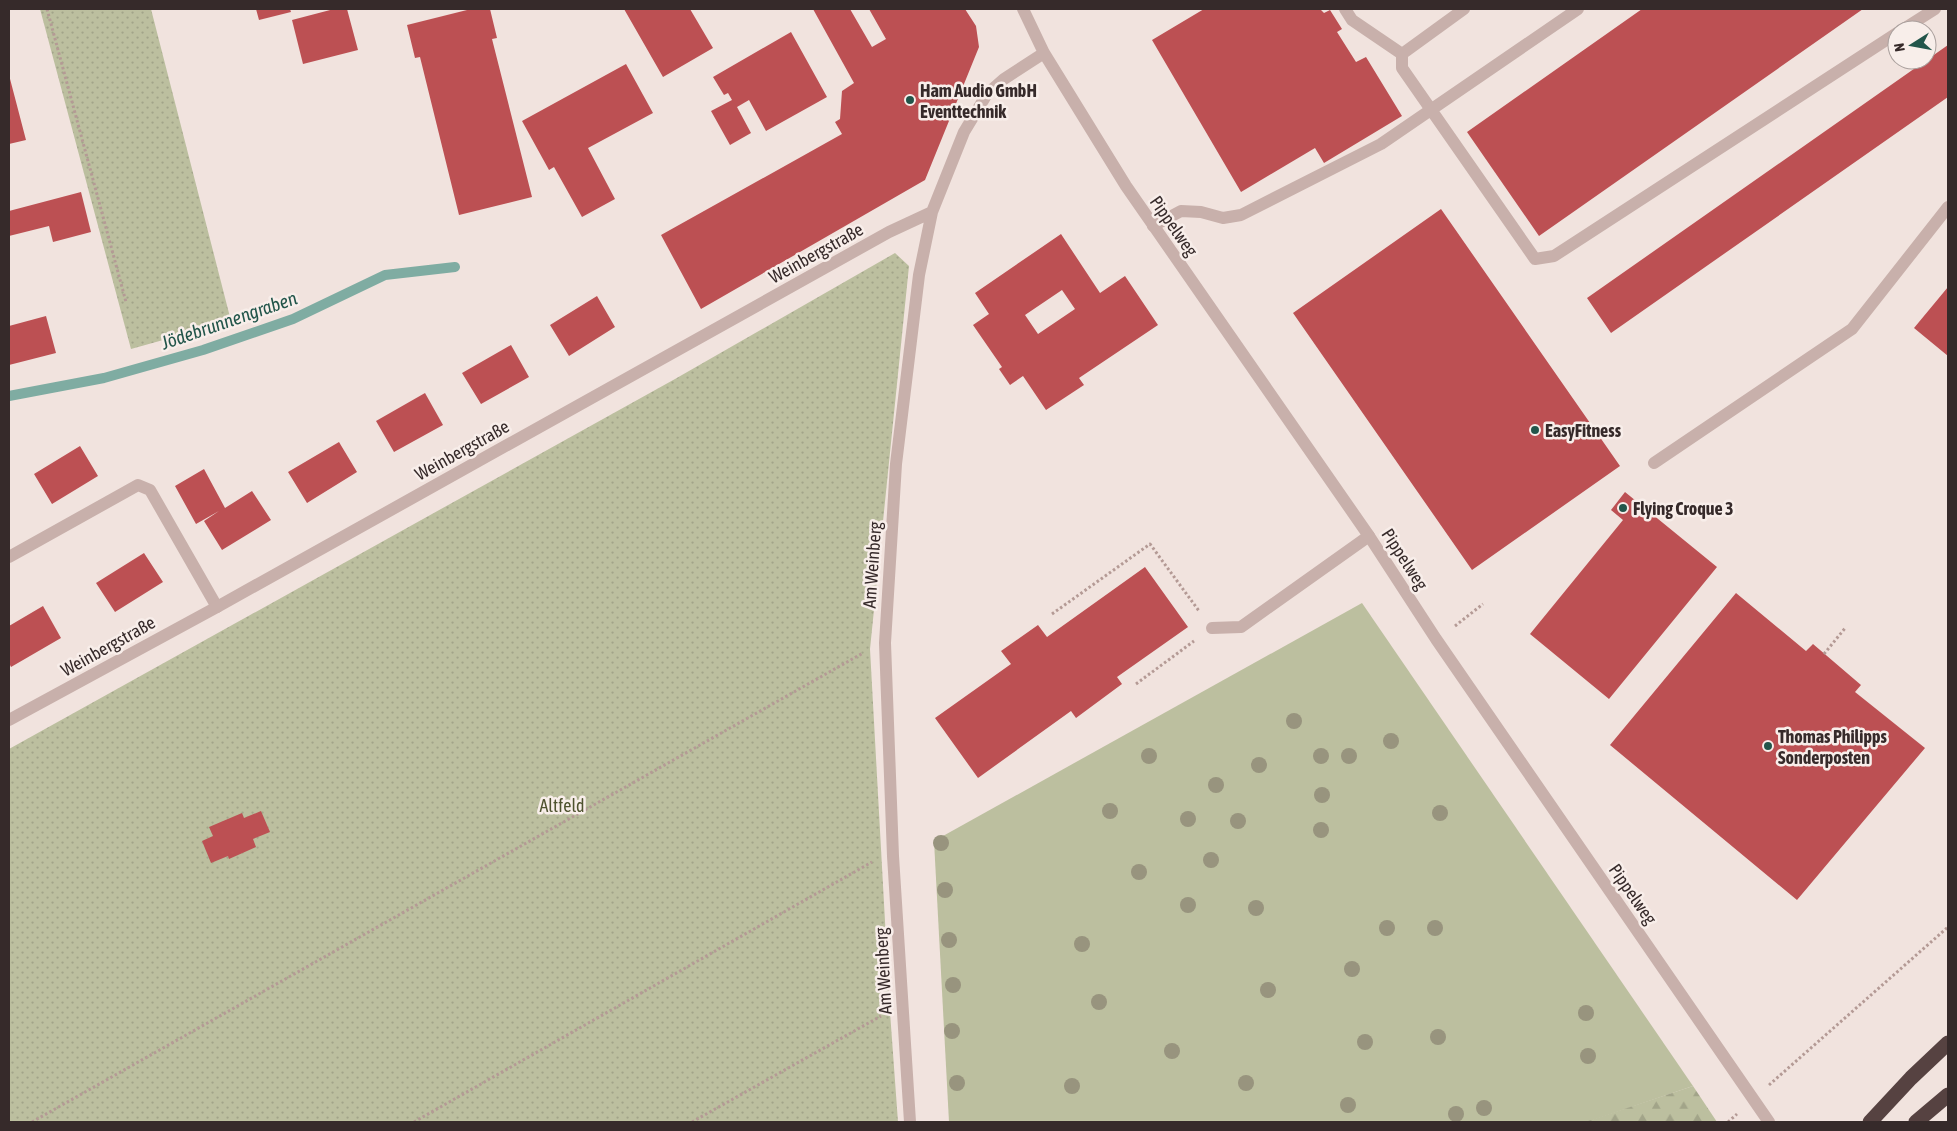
<svg xmlns="http://www.w3.org/2000/svg" width="1957" height="1131" font-family="'Asap Condensed',sans-serif">
	<style>
		.grass { fill: #bcbf9f }
		.forest { fill: url(#forest-firs) }
		.garden { fill: url(#garden-dots) }
		.lines { fill: none; stroke-linecap: round; stroke-linejoin: round }
		.stream { stroke: #7faca2; stroke-width: 10 }
		.building { fill: #bc5053; fill-rule: evenodd }
		.path { stroke: #b49a95; stroke-width: 3; stroke-dasharray: 2.5 2.5; stroke-linecap: butt }
		.lane { stroke: #c8b0ab; stroke-width: 12 }
		.street { stroke: #c8b0ab; stroke-width: 12 }
		.highway { stroke: #564241; stroke-width: 15 }
		.tree { fill: #98947e }
		.poi-dot { fill: #22554a; stroke: #f8eeea; stroke-width: 2 }
		.labels { text-anchor: middle; dominant-baseline: central; stroke-width: 5; stroke-linejoin: round; paint-order: stroke }
		.poi-label { font-size: 18px; font-weight: bold; fill: #362a2a; stroke: #f8eeea; text-anchor: start }
		.street-label { font-size: 18px; fill: #362a2a; stroke: #f8eeea }
		.park-label { font-size: 18px; fill: #4f532f; stroke: #f8eeea }
		.water-label { font-size: 19px; font-style: italic; fill: #22554a; stroke: #f8eeea }
	</style>
	<defs>
		<pattern id="forest-firs" width="22" height="20" patternUnits="userSpaceOnUse" patternTransform="scale(1.25)"><rect width="22" height="20" fill="#bcbf9f"/><path d="M5 1l3.5 6h-7zM16 11l3.5 6h-7z" fill="#a2a489"/></pattern>
		<pattern id="garden-dots" width="8" height="8" patternUnits="userSpaceOnUse" patternTransform="scale(1.25)"><rect width="8" height="8" fill="#bcbf9f"/><path d="M2 2h.1M6 6h.1" fill="none" stroke="#a2a489" stroke-width="1.8" stroke-linecap="round"/></pattern>
	</defs>
	<rect width="100%" height="100%" fill="#f1e3de"/>
	<path class="grass" d="M1362 603 1693 1086 1587 1122H949L934 841Z"/>
	<path class="forest" d="M1693 1086 1717 1122H1587L1588 1121Z"/>
	<path class="garden" d="M40 9H151L231 321 131 349Z
		M895 253 909 266 870 649 890 1012 898 1122H9V749L675 379Z"/>
	<g class="lines">
		<path class="stream" d="M9 396 104 378 203 350 293 319 385 275 455 267"/>
	</g>
	<path class="building" d="M256 9H290L291 12 259 20Z
		M334 9H347L358 50 303 64 292 20Z
		M471 9H490L497 38 492 39 532 197 459 215 420 57 415 58 407 25Z
		M624 9H690L713 48 663 77Z
		M813 9H850L872 47 886 39 869 9H965L976 26 979 47 925 180 701 309 661 235 842 134 835 122 840 119 842 91 854 83Z
		M1204 9H1320L1324 13 1330 10 1342 29 1337 32 1356 62 1366 57 1402 116 1324 163 1315 148 1241 192 1152 40Z
		M1642 9H1863L1539 236 1467 132Z
		M791 32 827 97 766 131 749 100 737 107 751 133 730 145 711 111 732 100 728 93 724 95 713 77Z
		M1948 45V97L1611 333 1587 298Z
		M626 64 653 113 588 148 615 199 582 217 554 167 549 170 522 121Z
		M9 75 26 140 9 144Z
		M81 192 91 232 53 242 49 226 9 236V211Z
		M1441 209 1620 466 1472 570 1293 313Z
		M1061 234 1100 293 1125 276 1158 325 1079 378 1084 385 1046 410 1023 376 1010 385 999 369 1002 367 973 325 989 314 975 293ZM1062 290 1075 309 1038 334 1025 315Z
		M1948 287V356L1914 328Z
		M597 296 615 327 569 356 550 325Z
		M46 316 56 353 9 365V326Z
		M511 345 529 377 481 404 462 373Z
		M425 393 443 425 394 452 376 421Z
		M339 442 357 472 307 503 288 472Z
		M80 446 98 476 52 504 34 474Z
		M204 469 225 508 252 491 271 520 222 550 204 521 219 511 196 524 175 486Z
		M1625 492 1717 567 1609 699 1530 634 1623 520 1611 510Z
		M144 553 163 582 115 612 96 583Z
		M1145 567 1188 627 1117 677 1122 684 1076 718 1071 711 978 778 935 718 1011 664 1001 651 1038 625 1047 637Z
		M1736 593 1806 651 1813 644 1861 685 1855 692 1925 748 1797 900 1610 745Z
		M43 606 61 638 11 667 9 663V626Z
		M261 811 270 832 253 839 256 847 229 859 228 856 211 863 202 841 213 836 209 827 242 813 244 818Z"/>
	<g class="lines">
		<path class="path" d="M47 9 126 302
			M1052 614 1150 544 1199 611
			M1455 626 1483 604
			M1824 654 1846 627
			M1136 684 1194 641
			M1769 1085 1948 927
			M32 1122 863 653
			M414 1122 872 862
			M692 1122 881 1016
			M1728 1122 1737 1114"/>
		<path class="lane" d="M1345 9 1352 20 1402 54
			M1464 9 1402 54V68L1535 259 1554 256 1897 33
			M1902 30 1935 9
			M1153 226 1181 211 1201 212 1223 218 1241 215 1381 144 1578 9
			M1654 463 1852 329 1948 207
			M9 557 138 485 150 490 217 607
			M1212 628 1241 627 1369 536"/>
		<path class="street" d="M1023 9 1044 53 1126 186 1369 536 1436 639 1769 1122
			M9 720 217 607 889 232 932 212
			M910 1122 893 856 885 643 896 464 919 275 932 212 964 132 987 94 1004 79 1044 53"/>
		<path class="highway" d="M1870 1122 1911 1078 1948 1043
			M1916 1122 1948 1095"/>
	</g>
	<g class="tree">
		<circle cx="1294" cy="721" r="8"/>
		<circle cx="1391" cy="741" r="8"/>
		<circle cx="1149" cy="756" r="8"/>
		<circle cx="1321" cy="756" r="8"/>
		<circle cx="1349" cy="756" r="8"/>
		<circle cx="1259" cy="765" r="8"/>
		<circle cx="1216" cy="785" r="8"/>
		<circle cx="1322" cy="795" r="8"/>
		<circle cx="1110" cy="811" r="8"/>
		<circle cx="1440" cy="813" r="8"/>
		<circle cx="1188" cy="819" r="8"/>
		<circle cx="1238" cy="821" r="8"/>
		<circle cx="1321" cy="830" r="8"/>
		<circle cx="941" cy="843" r="8"/>
		<circle cx="1211" cy="860" r="8"/>
		<circle cx="1139" cy="872" r="8"/>
		<circle cx="945" cy="890" r="8"/>
		<circle cx="1188" cy="905" r="8"/>
		<circle cx="1256" cy="908" r="8"/>
		<circle cx="1387" cy="928" r="8"/>
		<circle cx="1435" cy="928" r="8"/>
		<circle cx="949" cy="940" r="8"/>
		<circle cx="1082" cy="944" r="8"/>
		<circle cx="1352" cy="969" r="8"/>
		<circle cx="953" cy="985" r="8"/>
		<circle cx="1268" cy="990" r="8"/>
		<circle cx="1099" cy="1002" r="8"/>
		<circle cx="1586" cy="1013" r="8"/>
		<circle cx="952" cy="1031" r="8"/>
		<circle cx="1438" cy="1037" r="8"/>
		<circle cx="1365" cy="1042" r="8"/>
		<circle cx="1172" cy="1051" r="8"/>
		<circle cx="1588" cy="1056" r="8"/>
		<circle cx="957" cy="1083" r="8"/>
		<circle cx="1246" cy="1083" r="8"/>
		<circle cx="1072" cy="1086" r="8"/>
		<circle cx="1348" cy="1105" r="8"/>
		<circle cx="1484" cy="1108" r="8"/>
		<circle cx="1456" cy="1114" r="8"/>
	</g>
	<g class="poi-dot">
		<circle cx="910" cy="100" r="5"/>
		<circle cx="1535" cy="430" r="5"/>
		<circle cx="1623" cy="508" r="5"/>
		<circle cx="1768" cy="746" r="5"/>
	</g>
	<g class="labels">
		<g class="poi-label">
			<text x="920" y="90">Ham Audio GmbH<tspan x="920" dy="21">Eventtechnik</tspan></text>
			<text x="1545" y="430">EasyFitness</text>
			<text x="1633" y="508">Flying Croque 3</text>
			<text x="1778" y="736">Thomas Philipps<tspan x="1778" dy="21">Sonderposten</tspan></text>
		</g>
		<g class="street-label">
			<text transform="translate(1174 226) rotate(55)">Pippelweg</text>
			<text transform="translate(816 253) rotate(-29)">Weinbergstraße</text>
			<text transform="translate(462 450) rotate(-29)">Weinbergstraße</text>
			<text transform="translate(1405 559) rotate(57)">Pippelweg</text>
			<text transform="translate(872 565) rotate(-86)">Am Weinberg</text>
			<text transform="translate(108 646) rotate(-29)">Weinbergstraße</text>
			<text transform="translate(1633 894) rotate(55)">Pippelweg</text>
			<text transform="translate(883 971) rotate(-93)">Am Weinberg</text>
		</g>
		<g class="park-label">
			<text x="562" y="805">Altfeld</text>
		</g>
		<g class="water-label">
			<text transform="translate(229 320) rotate(-19)">Jödebrunnengraben</text>
		</g>
	</g>
	<rect width="1957" height="1131" fill="none" stroke="#362a2a" stroke-width="20"/>
	<g transform="translate(1912 45) rotate(259)"><circle r="24" fill="#f8eeea" stroke="#aaa09d"/>
	<path d="M0-4L9 19L0 12L-9 19Z" fill="#22554a"/>
	<text y="-8" font-size="14" font-weight="bold" text-anchor="middle" fill="#362a2a">N</text>
	</g>
</svg>
